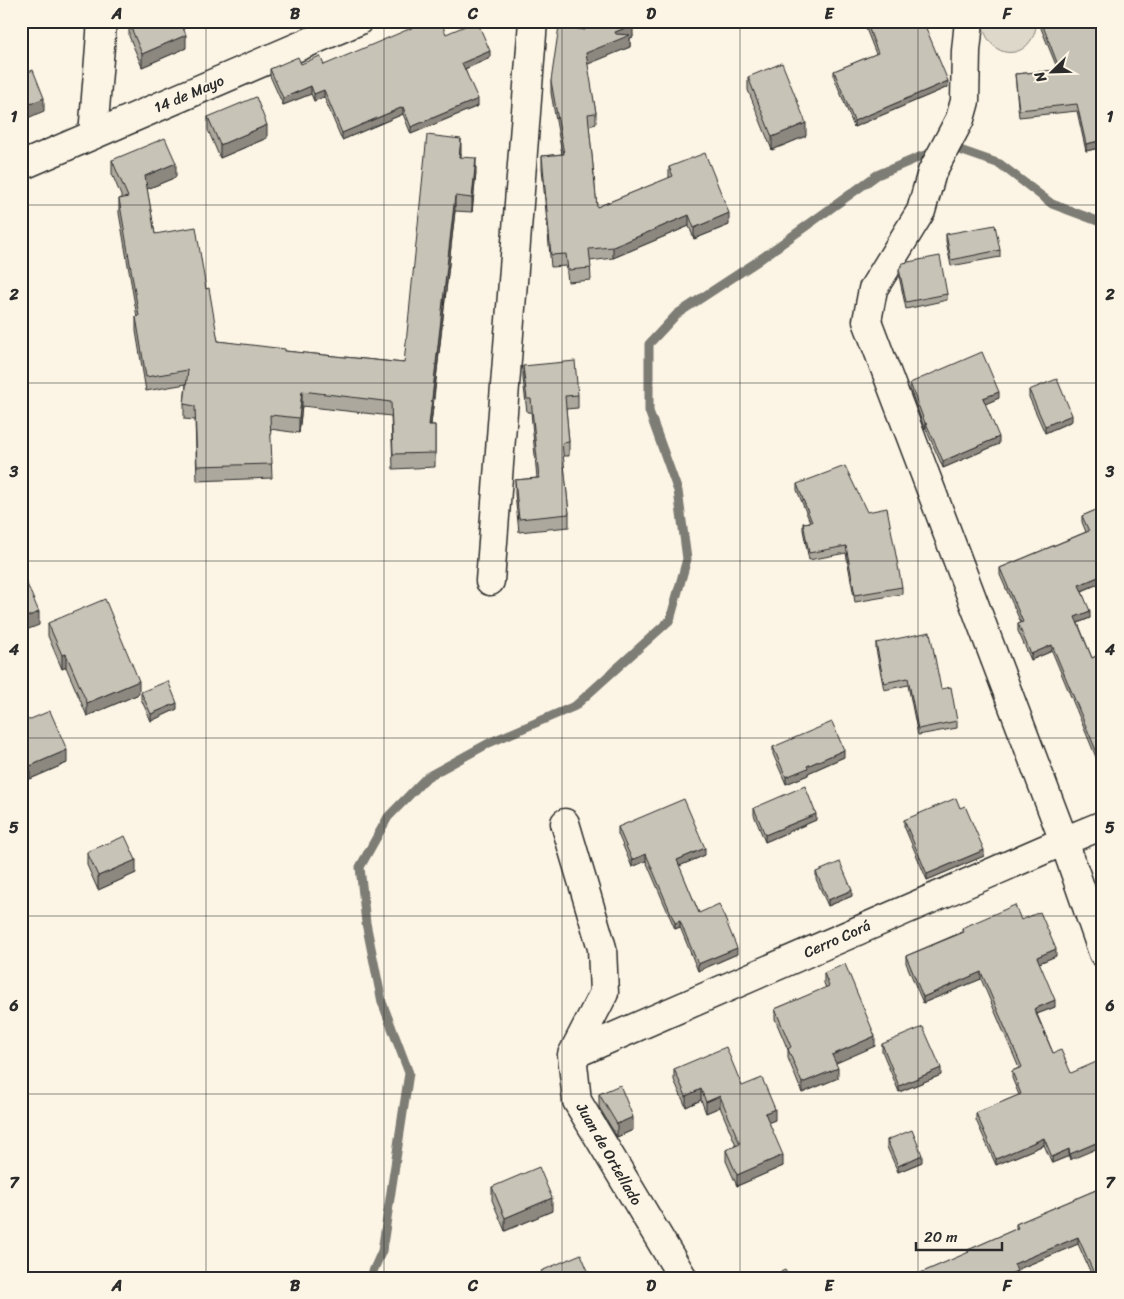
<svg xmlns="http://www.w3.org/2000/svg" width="1124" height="1299" font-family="Sriracha,sans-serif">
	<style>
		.green { fill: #ded8ca; stroke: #84827a }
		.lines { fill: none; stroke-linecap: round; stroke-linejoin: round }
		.stream { stroke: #7d7b74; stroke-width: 9 }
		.minor-casing { stroke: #2b2b2b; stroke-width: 31 }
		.minor { stroke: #fcf5e5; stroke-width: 28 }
		.wall { fill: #aca89d; stroke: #2b2b2b }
		.shaded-wall { fill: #8c8880; stroke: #2b2b2b }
		.building { fill: #c8c3b7; stroke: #2b2b2b }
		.grid { fill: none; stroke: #2b2b2b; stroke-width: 1; stroke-opacity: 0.55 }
		.labels { text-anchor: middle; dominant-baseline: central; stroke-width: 4; stroke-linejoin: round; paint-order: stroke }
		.street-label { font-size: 15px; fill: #2b2b2b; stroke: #fcf5e5 }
		.neatline { fill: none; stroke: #2b2b2b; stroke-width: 2 }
		.grid-label { font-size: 16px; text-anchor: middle; font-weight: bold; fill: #2b2b2b }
	</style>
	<rect width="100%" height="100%" fill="#fcf5e5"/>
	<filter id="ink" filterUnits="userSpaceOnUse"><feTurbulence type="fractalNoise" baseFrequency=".02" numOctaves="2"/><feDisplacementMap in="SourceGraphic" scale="10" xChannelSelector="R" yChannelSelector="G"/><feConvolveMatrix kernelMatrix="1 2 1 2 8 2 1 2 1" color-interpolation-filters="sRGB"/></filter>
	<g filter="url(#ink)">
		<path class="green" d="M981 21H1037C1036 27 1035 35 1031 40 1022 55 1002 57 991 43 986 37 983 29 981 21Z"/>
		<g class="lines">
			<path class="stream" d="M948 151 957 149 1000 164 1052 204 1103 223
				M370 1278 382 1251 409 1073 382 1002 366 923 360 867 388 817 427 777 491 742 575 706 670 620 687 559 678 491 649 411V344L677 314 755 263 877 175 922 156 935 153"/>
			<g class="minor-casing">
				<path id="minor" d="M969 21 966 51 965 101 960 119 932 172 921 211 873 289 867 321 1064 841 1103 953
					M93 135 102 21
					M21 166 358 21
					M490 581 533 21
					M565 823 602 948 604 993 572 1055 577 1101 683 1278
					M572 1055 1064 841 1103 825"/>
			</g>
			<use href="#minor" class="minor"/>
		</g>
		<path class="wall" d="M577 21H631L633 37 630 38V47L587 64 596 113V124L589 126 597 207 669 178V167L729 225 694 239 689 226 613 258 590 261 591 280 568 282 566 266 551 267 542 168V156L562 154 551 93V81L580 29Z
			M863 21H923L948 87 854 127 834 77V71L876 54Z
			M1038 21H1103V147L1086 151 1077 111 1019 117 1015 74 1058 70Z
			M129 23 186 48 142 67 129 36Z
			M446 34 490 58 465 69 478 106 411 134 403 114 342 140 324 97 314 101 311 94 283 105 270 76V69L301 64 324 65Z
			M748 77 806 136 772 150 748 90Z
			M208 117 267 138 220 158 208 130Z
			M461 153V157L476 173 472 212 455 211 431 425H435V467L393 469 391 416 302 406 299 433 270 429 272 478 197 481 195 420 184 419V404L186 384 146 391 136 331V317H137L119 213V199L122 198 112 174V160L176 177 147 189 155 234 206 289 218 341 285 351 404 363Z
			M946 234 1000 250V257L951 266 946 241Z
			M899 269 947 294V300L906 309 899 276Z
			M523 366 578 395V408L566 409 569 442V456H563L569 514V527L519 532 515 494V480L537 478 531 412H527L523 379Z
			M910 383 999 398 985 404 999 444 943 468 926 429 925 430 910 389Z
			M1029 390 1072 421 1045 433 1029 397Z
			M797 484 902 587V594L855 602 846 553 809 560 803 530V523L810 522 797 490Z
			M1103 507V582L1082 591 1090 618 1078 623 1092 658 1103 653V774L1052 651 1031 660 1018 631V624L1021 623 1000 575V568L1086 532 1082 522V516Z
			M48 623 139 694 87 716 66 667 62 669 48 636Z
			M876 643 941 689 957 721V728L918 735 908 685 884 690 876 649Z
			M141 692 177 709 151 721 141 699Z
			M21 723 67 763 30 779 26 770 21 772Z
			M773 747 844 757 808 773V775L786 784 773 754Z
			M754 808 816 820 765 842 754 815Z
			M960 808 984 856 927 880 904 826V820Z
			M618 827 705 855 679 866 699 913 737 954 698 971 680 927 675 929 646 861 632 867 618 834Z
			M87 852 136 873 98 890 87 865Z
			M816 872 852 896 828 906 816 879Z
			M1021 920 1056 956 1039 963 1055 1007 1037 1014 1053 1053 1071 1073 1070 1160 1069 1156 1052 1163 1044 1145 996 1165 976 1120V1113L1019 1095 1012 1078V1071L1019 1068 981 979 923 1003 906 963V956L962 932V928Z
			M824 973 875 1046 835 1063 838 1078 802 1093 788 1058V1050L775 1019V1009L826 988 824 983Z
			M882 1044 941 1075 899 1092 882 1051Z
			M674 1069 742 1086 775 1120 769 1122 783 1166 737 1186 726 1161V1150L736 1145 720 1107 706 1113 701 1100 686 1107 674 1080Z
			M599 1094 633 1130 617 1137 599 1107Z
			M887 1140 922 1162 898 1172 887 1147Z
			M492 1187 552 1211 505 1231 492 1200Z
			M1103 1187V1278H1093L1078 1244 1016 1270 1017 1277 1016 1278H909L968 1253V1250L1016 1229V1224Z"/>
		<path class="shaded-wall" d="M21 21H32L21 26Z
			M633 25V37L630 38V47L586 65V53L615 32Z
			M186 35V48L142 67V54Z
			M490 51V58L462 70V63Z
			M948 81V87L854 127V121Z
			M311 86V94L283 105V98Z
			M324 90V97L314 101V94Z
			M44 98V111L21 121V108Z
			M478 99V106L411 134V127Z
			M403 107V114L342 140V133Z
			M806 123V136L772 150V137Z
			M267 125V138L220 158V145Z
			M461 139V153L459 171V157Z
			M1103 140V147L1086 151V144Z
			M476 158V173L472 212V198Z
			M176 163V177L145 190V176Z
			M455 196V211L429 440V425Z
			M729 213V225L694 239V228Z
			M689 215V226L613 258V247Z
			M302 391V406L299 433V418Z
			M999 392V398L983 405V398Z
			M1072 415V421L1045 433V426Z
			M925 423H926V429L925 430Z
			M999 437V444L943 468V461Z
			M1103 575V582L1079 592V585Z
			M1090 611V618L1075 624V617Z
			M39 612V625L21 632V619Z
			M1052 645V651L1031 660V654Z
			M66 654V667L62 669V655Z
			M139 681V694L87 716V703Z
			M177 703V709L151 721V714Z
			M67 750V763L30 779V766Z
			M844 750V757L808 773V775L786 784V777L807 766Z
			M26 757V770L21 772V759Z
			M816 814V820L765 842V835Z
			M705 848V855L677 867V860Z
			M984 850V856L927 880V874Z
			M646 854V861L632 867V860Z
			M136 860V873L98 890V876Z
			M852 890V896L828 906V900Z
			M680 921V927L675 929V923Z
			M737 948V954L698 971V964Z
			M1056 949V956L1037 964V957Z
			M981 972V979L923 1003V997Z
			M1055 1000V1007L1034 1015V1009Z
			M875 1036V1046L832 1065V1055Z
			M838 1068V1078L802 1093V1083Z
			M941 1068V1075L899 1092V1086Z
			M701 1089V1100L686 1107V1096Z
			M720 1096V1107L706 1113V1102Z
			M775 1109V1120L765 1124V1113Z
			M633 1117V1130L617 1137V1124Z
			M1044 1138V1145L996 1165V1159Z
			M1103 1140V1146L1070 1160V1154Z
			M1069 1149V1156L1052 1163V1157Z
			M783 1155V1166L737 1186V1175Z
			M922 1155V1162L898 1172V1166Z
			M552 1198V1211L505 1231V1218Z
			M1078 1237V1244L1014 1271V1264Z
			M1017 1271V1277L1016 1278H1000Z"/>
		<path class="building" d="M132 21H180L186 35 142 54 129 23Z
			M428 21H441L446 34 477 21 490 51 462 63 478 99 411 127 403 107 342 133 324 90 314 94 311 86 283 98 270 69 298 57 301 64 320 56 324 65Z
			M582 21H631L633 25 615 32 616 34 630 35 586 53 596 113 588 114 597 207 673 176 669 167 705 153 729 213 694 228 689 215 613 247 589 249 591 268 568 270 566 254 551 255 542 156 564 154 551 81 559 26 585 30Z
			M866 21H923L948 81 854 121 834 71 878 53Z
			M1041 21H1103V140L1086 144 1077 104 1019 110 1015 74 1060 70Z
			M782 63 806 123 772 137 748 77Z
			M33 70 44 98 21 108V75Z
			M256 97 267 125 220 145 208 117Z
			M427 135 461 139 459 157 476 158 472 198 455 196 429 425H435V453L393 454 391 402 302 391 299 418 270 415 272 464 197 466 195 406 184 404 188 370 146 377 136 317 139 316 119 199 128 197 112 160 165 138 176 163 145 176 155 234 196 227 206 289 209 288 218 341 285 349V351L404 363Z
			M995 225 1000 250 951 260 946 234Z
			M940 256 947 294 906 302 899 269 903 263Z
			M982 352 999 392 983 398 999 437 943 461 926 423H925L910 383Z
			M575 361 578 395 565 396 569 442 562 443 569 514 519 519 515 480 539 478 531 399H527L523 366Z
			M1057 379 1072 415 1045 426 1029 390Z
			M845 466 867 512 887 508 902 587 855 595 846 546 809 553 803 523 812 522 797 484Z
			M1103 507V575L1079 585 1090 611 1075 617 1092 658 1103 653V767L1052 645 1031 654 1018 624 1023 622 1000 568 1089 531 1082 516Z
			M21 570 39 612 21 619Z
			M105 599 139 681 87 703 66 654 62 655 48 623Z
			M930 632 941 689 951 687 957 721 918 729 908 678 884 683 876 643Z
			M168 681 177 703 151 714 141 692Z
			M50 711 67 750 30 766 26 757 21 759V723Z
			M832 722 844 750 807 766 808 768 786 777 773 747Z
			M805 786 816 814 765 835 754 808Z
			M956 798 960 808 965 806 984 850 927 874 904 820Z
			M684 799 705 848 677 860 699 913 719 904 737 948 698 964 680 921 675 923 646 854 632 860 618 827Z
			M125 836 136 860 98 876 87 852Z
			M840 862 852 890 828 900 816 872Z
			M1015 905 1021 920 1040 912 1056 949 1037 957 1055 1000 1034 1009 1053 1053 1061 1050 1071 1073 1101 1060 1103 1065V1113L1101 1114 1103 1118V1140L1070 1154 1069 1149 1052 1157 1044 1138 996 1159 976 1113 1021 1094 1012 1071 1022 1067 981 972 923 997 906 956 964 932 962 928Z
			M845 964 875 1036 832 1055 838 1068 802 1083 788 1049 791 1047 775 1009 829 986 824 973Z
			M923 1027 941 1068 899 1086 882 1044Z
			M726 1047 742 1086 762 1078 775 1109 765 1113 783 1155 737 1175 726 1150 740 1144 720 1096 706 1102 701 1089 686 1096 674 1069Z
			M620 1085 633 1117 617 1124 599 1094Z
			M912 1130 922 1155 898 1166 887 1140Z
			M539 1167 552 1198 505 1218 492 1187Z
			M1103 1187V1275L1096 1278 1078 1237 1014 1264 1017 1271 1000 1278H909L969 1252 968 1250 1018 1228 1016 1224Z
			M581 1254 591 1278H544L541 1271Z
			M785 1270 789 1278H768Z"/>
	</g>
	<path class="grid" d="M206 21V1278M384 21V1278M562 21V1278M740 21V1278M918 21V1278M21 205H1103M21 383H1103M21 561H1103M21 738H1103M21 916H1103M21 1094H1103"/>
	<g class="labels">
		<g class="street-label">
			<text transform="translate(189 94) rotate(-23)">14 de Mayo</text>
			<text transform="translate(837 939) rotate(-24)">Cerro Corá</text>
			<text transform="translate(609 1154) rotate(60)">Juan de Ortellado</text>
		</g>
	</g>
	<rect width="1124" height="1299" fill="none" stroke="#fcf5e5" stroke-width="55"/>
	<g transform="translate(1052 72) rotate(247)" stroke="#fcf5e5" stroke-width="4" paint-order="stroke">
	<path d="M0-4L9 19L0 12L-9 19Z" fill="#2b2b2b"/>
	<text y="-8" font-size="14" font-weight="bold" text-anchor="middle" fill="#2b2b2b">N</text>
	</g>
	<path d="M916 1242v8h86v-8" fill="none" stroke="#2b2b2b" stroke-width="2.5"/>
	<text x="924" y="1242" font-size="15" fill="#2b2b2b" stroke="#fcf5e5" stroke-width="4" paint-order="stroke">20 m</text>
	<rect x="28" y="28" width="1068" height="1244" class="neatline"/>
	<g class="grid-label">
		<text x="117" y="19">A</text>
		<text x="295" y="19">B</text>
		<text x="473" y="19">C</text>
		<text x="651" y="19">D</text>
		<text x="829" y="19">E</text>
		<text x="1007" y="19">F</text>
		<text x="14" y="122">1</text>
		<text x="1110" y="122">1</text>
		<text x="14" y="300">2</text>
		<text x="1110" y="300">2</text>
		<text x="14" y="477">3</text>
		<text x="1110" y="477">3</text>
		<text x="14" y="655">4</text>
		<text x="1110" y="655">4</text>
		<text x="14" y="833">5</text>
		<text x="1110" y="833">5</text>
		<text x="14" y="1011">6</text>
		<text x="1110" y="1011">6</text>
		<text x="14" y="1188">7</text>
		<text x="1110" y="1188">7</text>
		<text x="117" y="1291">A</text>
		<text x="295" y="1291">B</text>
		<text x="473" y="1291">C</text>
		<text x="651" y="1291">D</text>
		<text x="829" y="1291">E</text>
		<text x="1007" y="1291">F</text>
	</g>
</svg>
